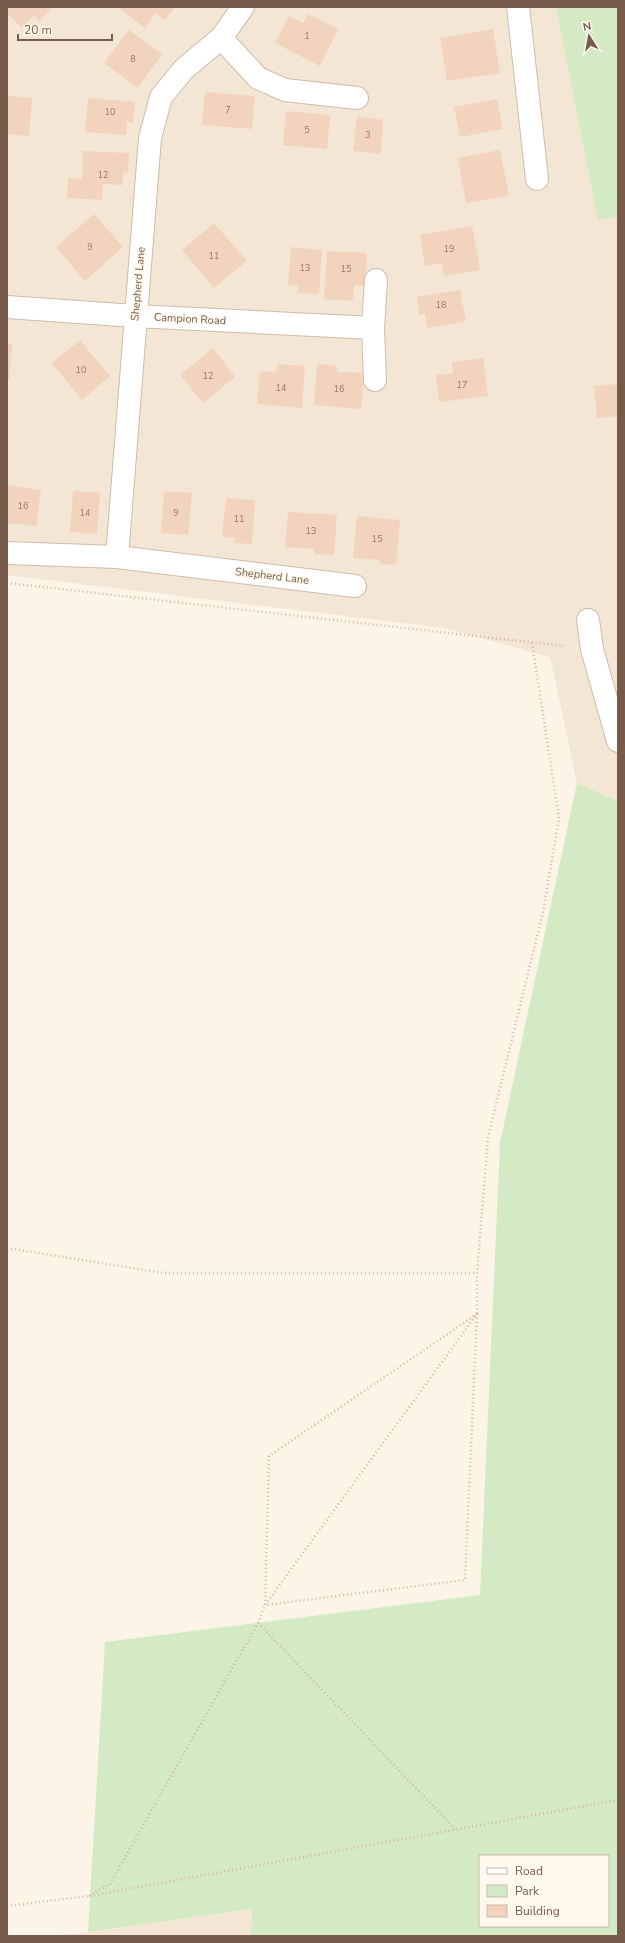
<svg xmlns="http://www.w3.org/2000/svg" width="625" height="1943" font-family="'Nunito Sans',sans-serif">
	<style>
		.residential { fill: #f4e6d4 }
		.green { fill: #d3eac4; fill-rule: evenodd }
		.building { fill: #f2d3be }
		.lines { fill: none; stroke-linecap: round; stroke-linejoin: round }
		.minor-casing { stroke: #cebcac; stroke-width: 24 }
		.path { stroke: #d7b6a1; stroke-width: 2.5; stroke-dasharray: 1 3; stroke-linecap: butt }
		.minor { stroke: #fff; stroke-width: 22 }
		.labels { text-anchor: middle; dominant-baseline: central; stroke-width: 3; stroke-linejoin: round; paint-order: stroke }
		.number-label { font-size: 9px; fill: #957968 }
		.street-label { font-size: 11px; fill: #765b4b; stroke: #fff8ec }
	</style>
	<rect width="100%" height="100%" fill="#fcf4e6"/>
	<path class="residential" d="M7 7H618V801L577 783 550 657 444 628 7 575Z
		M252 1909 251 1936H53L89 1932Z"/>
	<path class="green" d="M556 7H618V216L598 220Z
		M577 783 618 801V1936H251L252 1909 88 1932 105 1642 480 1595 500 1143ZM480 1856H608V1926H480Z"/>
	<path class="building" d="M7 7H53L39 21 34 15 22 28 7 13Z
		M118 7H175L164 21 155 13 145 28Z
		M308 14 338 29 320 66 275 43 289 16 303 23Z
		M493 29 500 73 447 81 440 38Z
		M129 30 162 54 138 88 104 63Z
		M205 92 255 96 252 129 202 125Z
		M7 96 32 98 29 136 7 134Z
		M88 98 135 102 133 123 127 121 126 135 85 132Z
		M497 99 503 129 460 137 454 107Z
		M286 111 330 115 327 149 283 145Z
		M357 116 383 120 381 154 353 151Z
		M500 150 509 196 466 203 458 158Z
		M83 151 129 153 128 173 123 172V185L103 184 102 200 67 198 68 178 82 179Z
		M94 214 123 247 85 281 56 247Z
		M214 223 247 261 214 288 182 250Z
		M472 226 480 270 444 276 442 263 425 266 420 235Z
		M291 247 322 250 319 294 297 293 298 286 288 285Z
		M327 251 367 253 365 286 354 285 353 301 324 299Z
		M460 290 466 321 427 328 425 314 419 315 417 297Z
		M80 340 110 376 82 400 52 363Z
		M7 344H12L9 380H7Z
		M213 348 235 377 203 403 180 375Z
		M483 358 488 396 439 402 436 375 453 373 452 362Z
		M277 364 305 366 302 408 257 404 260 371 276 372Z
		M317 364 337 366V372L364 373 361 409 314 405Z
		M618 384V416L597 418 594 386Z
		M7 485 41 490 36 526 7 523Z
		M73 491 100 493 97 534 70 532Z
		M164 491 192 493 188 535 161 533Z
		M226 498 255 500 252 544 234 543V538L222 537Z
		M288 512 337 515 334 555 314 554V549L285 547Z
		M357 516 400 520 396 565 380 564V560L353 558Z"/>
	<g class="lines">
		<g class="minor-casing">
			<path id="minor" d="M518 7 537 179
				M221 38 258 78 285 90 357 98
				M7 307 135 316 373 328
				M375 380 373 328 376 280
				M7 553 117 557 355 586
				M117 557 150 138 161 97 184 69 221 38 243 7
				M588 620 592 649 618 741"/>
		</g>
		<path class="path" d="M7 583 564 646
			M7 1248 163 1273H477
			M477 1314 465 1580 265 1605 269 1456Z
			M258 1623 457 1831
			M89 1896 110 1884 258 1623 265 1605 477 1314V1273L488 1137 543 912 559 818 532 643
			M7 1906 89 1896 618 1800"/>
		<use href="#minor" class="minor"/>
	</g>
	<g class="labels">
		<g class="number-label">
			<text x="307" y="36">1</text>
			<text x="133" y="59">8</text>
			<text x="228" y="110">7</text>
			<text x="110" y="112">10</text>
			<text x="307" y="130">5</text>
			<text x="368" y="135">3</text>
			<text x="103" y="175">12</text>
			<text x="90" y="247">9</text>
			<text x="449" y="249">19</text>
			<text x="214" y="256">11</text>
			<text x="305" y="268">13</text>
			<text x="346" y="269">15</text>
			<text x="441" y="305">18</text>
			<text x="81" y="370">10</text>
			<text x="208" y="376">12</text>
			<text x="462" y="385">17</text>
			<text x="281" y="388">14</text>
			<text x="339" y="389">16</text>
			<text x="23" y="506">16</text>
			<text x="85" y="513">14</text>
			<text x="176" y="513">9</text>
			<text x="239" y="519">11</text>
			<text x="311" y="531">13</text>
			<text x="377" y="539">15</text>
		</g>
		<g class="street-label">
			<text transform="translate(138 284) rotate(-85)">Shepherd Lane</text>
			<text transform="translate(190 319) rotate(3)">Campion Road</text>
			<text transform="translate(272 576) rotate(7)">Shepherd Lane</text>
		</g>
	</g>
	<rect width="625" height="1943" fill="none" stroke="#765b4b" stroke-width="16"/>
	<rect x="479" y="1855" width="130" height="72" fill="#fff8ec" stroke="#c8b9ac"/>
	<rect x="487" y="1868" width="20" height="6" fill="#ffffff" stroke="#c8b9ac"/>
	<text x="515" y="1875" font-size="12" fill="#765b4b">Road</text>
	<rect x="487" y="1885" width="20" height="12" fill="#d3eac4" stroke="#c8b9ac"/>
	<text x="515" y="1895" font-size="12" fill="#765b4b">Park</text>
	<rect x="487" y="1905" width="20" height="12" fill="#f2d3be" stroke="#c8b9ac"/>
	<text x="515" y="1915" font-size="12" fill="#765b4b">Building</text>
	<g transform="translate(589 36) rotate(349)" stroke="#fff8ec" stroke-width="3" paint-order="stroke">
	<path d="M0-3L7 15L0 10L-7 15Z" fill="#765b4b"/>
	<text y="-6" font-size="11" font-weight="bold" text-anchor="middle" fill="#765b4b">N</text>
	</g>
	<path d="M18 34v6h94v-6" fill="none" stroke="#765b4b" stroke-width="2"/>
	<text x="24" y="34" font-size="12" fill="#765b4b" stroke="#fff8ec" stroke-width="3" paint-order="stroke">20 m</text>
</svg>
